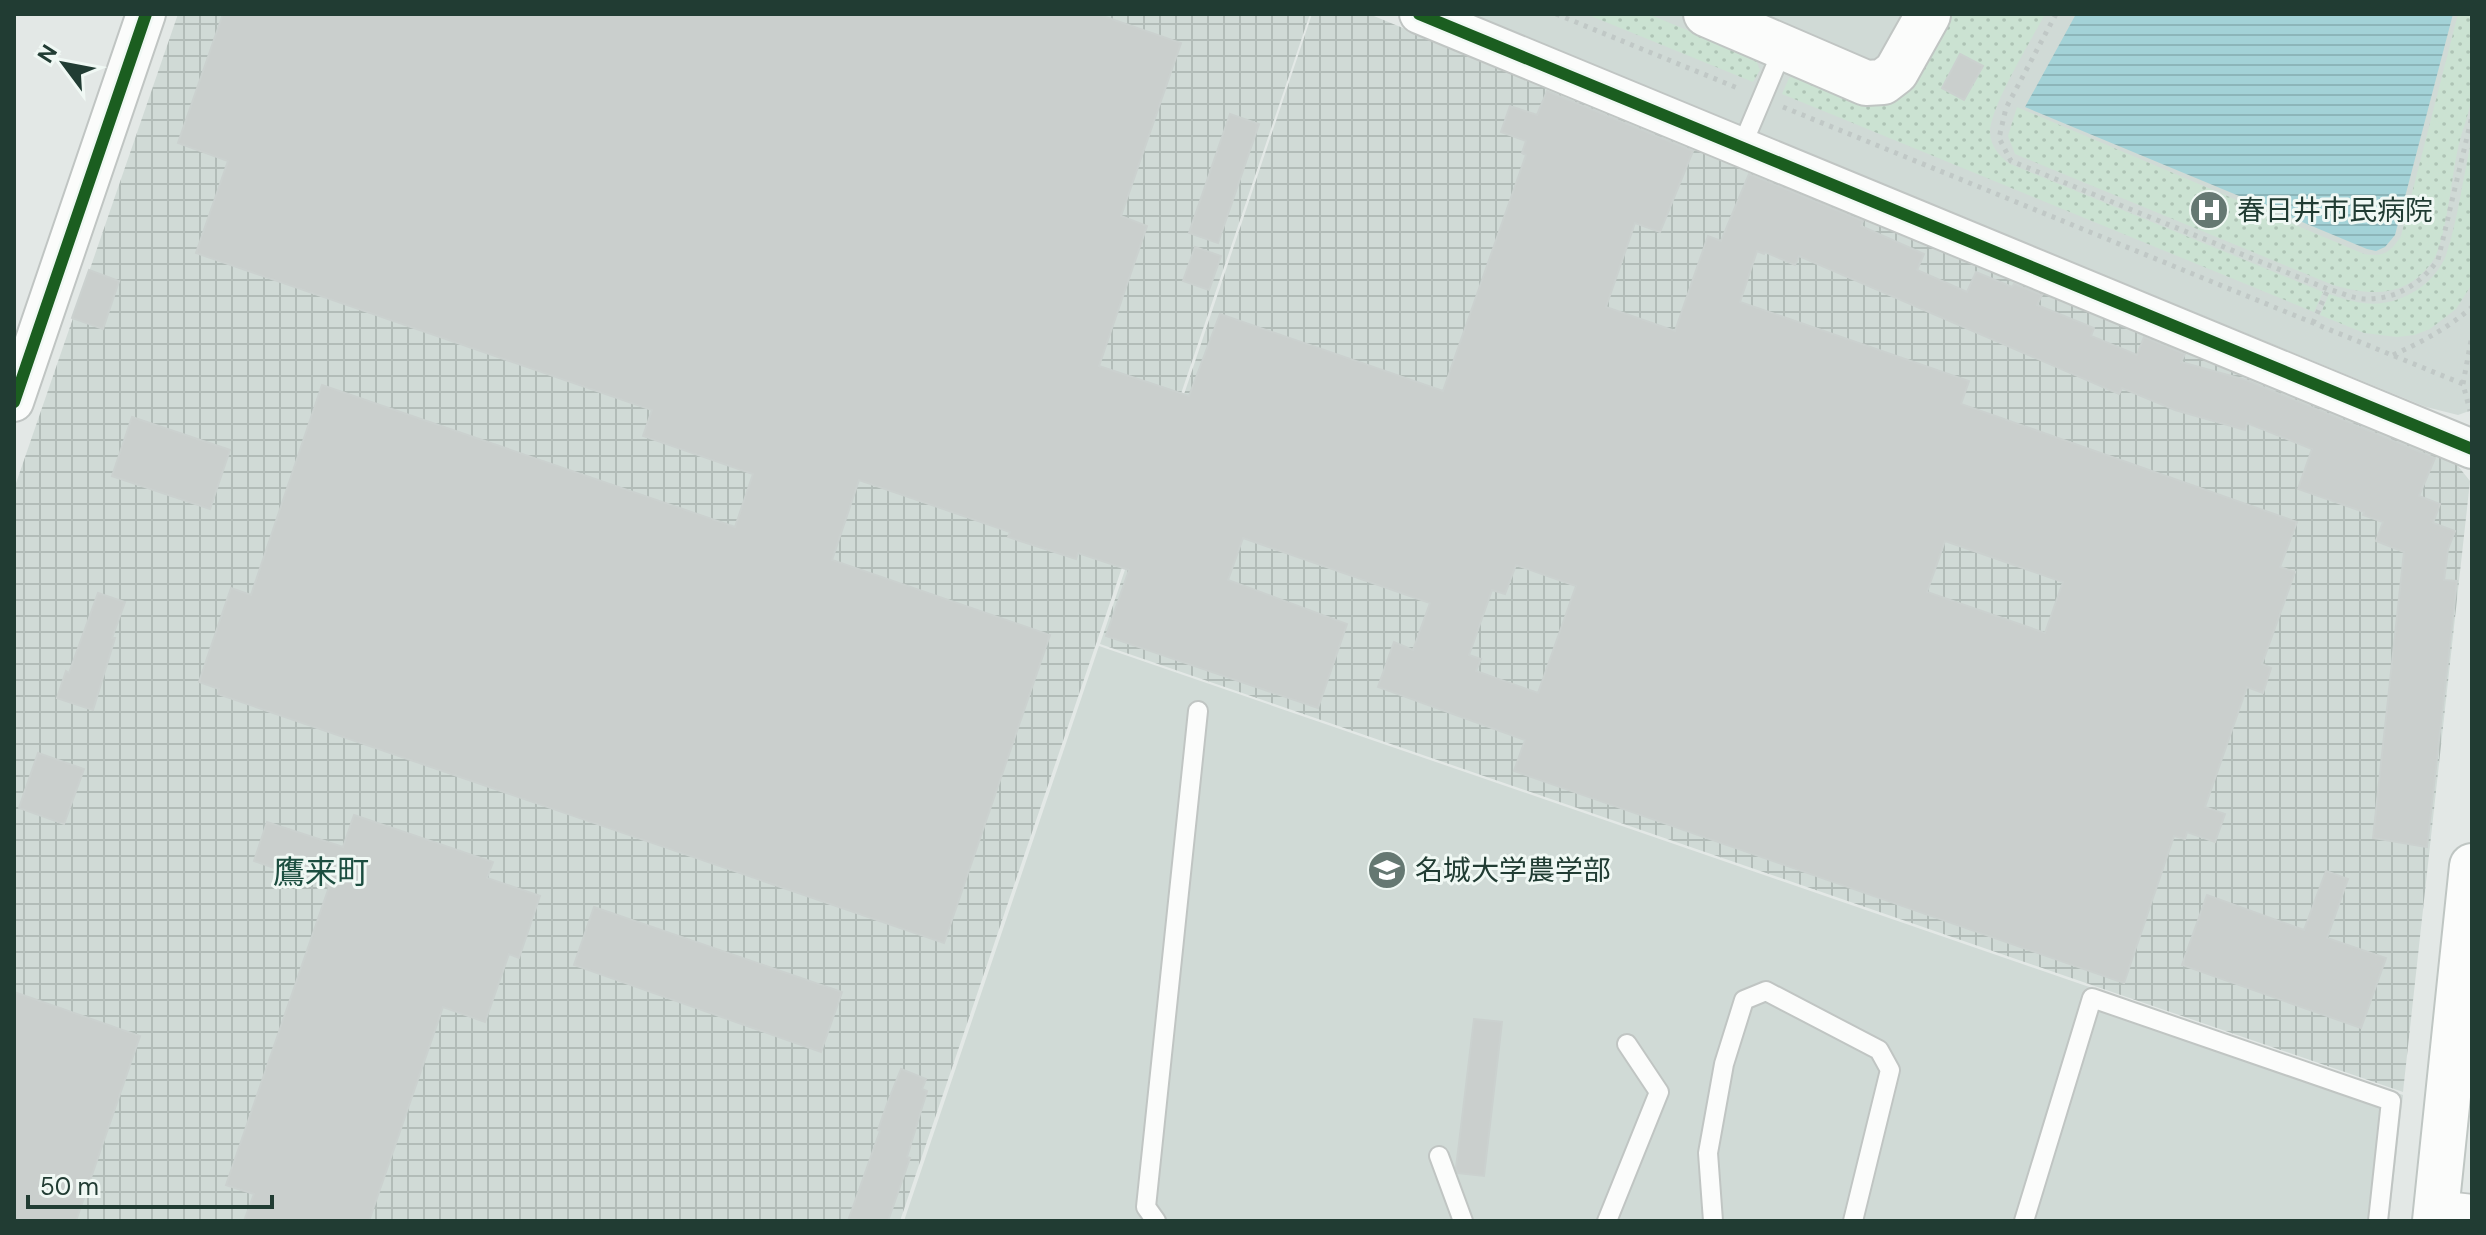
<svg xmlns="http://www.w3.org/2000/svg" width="2486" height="1235" font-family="'DM Sans','Noto Sans JP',sans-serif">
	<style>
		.built { fill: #d0dad6 }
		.industrial { fill: url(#industrial-grid) }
		.garden { fill: url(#garden-dots) }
		.water { fill: url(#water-rules) }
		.building { fill: #cacfcd; stroke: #cbd1cf; stroke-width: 2; fill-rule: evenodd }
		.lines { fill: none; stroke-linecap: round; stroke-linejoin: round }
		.service-casing { stroke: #c0c5c3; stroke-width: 22 }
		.minor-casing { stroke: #c0c5c3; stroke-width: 42 }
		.tertiary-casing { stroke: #c0c5c3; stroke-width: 48 }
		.secondary-casing { stroke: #bfc6c3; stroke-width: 48 }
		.path { stroke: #c0c8c6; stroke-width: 5; stroke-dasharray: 4 6; stroke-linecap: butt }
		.service { stroke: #fbfcfb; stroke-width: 18 }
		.minor { stroke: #fbfcfb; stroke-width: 38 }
		.tertiary { stroke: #fbfcfb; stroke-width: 44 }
		.secondary { stroke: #fbfcfb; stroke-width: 44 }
		.cycleway-casing { stroke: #f0f8f4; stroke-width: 17 }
		.cycleway { stroke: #1b5e20; stroke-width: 12 }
		.labels { text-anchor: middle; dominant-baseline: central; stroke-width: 6; stroke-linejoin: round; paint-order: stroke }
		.poi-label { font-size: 28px; fill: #213c33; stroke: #f0f8f4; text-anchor: start }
		.quarter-label { font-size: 32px; fill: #1c4e40; stroke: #f0f8f4 }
	</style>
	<defs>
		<pattern id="industrial-grid" width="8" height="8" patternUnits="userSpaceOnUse" patternTransform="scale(2)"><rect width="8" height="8" fill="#d0dad6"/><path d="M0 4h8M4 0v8" fill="none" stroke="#b2bcb8"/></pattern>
		<pattern id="garden-dots" width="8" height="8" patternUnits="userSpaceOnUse" patternTransform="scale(2)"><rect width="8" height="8" fill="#cbe2d2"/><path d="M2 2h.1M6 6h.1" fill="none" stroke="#aec3b5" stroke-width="1.8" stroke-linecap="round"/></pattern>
		<pattern id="water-rules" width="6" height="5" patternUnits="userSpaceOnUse" patternTransform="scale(2)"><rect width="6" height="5" fill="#a3d2d7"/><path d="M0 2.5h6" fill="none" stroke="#8cb5b9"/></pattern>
	</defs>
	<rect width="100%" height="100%" fill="#e3e8e6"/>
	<path class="built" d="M1467 14H2472V410L2458 415 2426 407Z
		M1099 646 2403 1095 2389 1221H904Z"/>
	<path class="industrial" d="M178 14H1310L900 1221H14V489Z
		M1312 14H1369L2454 461 2470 481 2403 1092 1100 644Z"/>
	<path class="garden" d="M1586 14H1648L1755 58 1760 70 1753 82Z
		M1948 14H2045C2032 39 1989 108 1990 133 1991 147 1999 156 2010 164L2323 292 2314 312 1782 94 1789 78 1798 74 1877 105 1892 101 1904 93Z
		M2458 14H2472C2472 40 2474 68 2472 94 2470 112 2462 130 2458 148 2452 173 2446 244 2432 262 2406 298 2370 296 2333 285L2015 154 2008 136 2017 107 2364 254C2384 257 2390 253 2401 236Z
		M2472 138V284L2456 309 2430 329 2414 335 2397 337 2364 333 2320 315 2329 294C2363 306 2386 309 2417 290 2429 282 2439 271 2445 258 2458 222 2463 176 2472 138Z"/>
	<path class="water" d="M2076 14H2453L2395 235 2385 247 2376 251 2367 249 2025 107Z"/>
	<path class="building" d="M223 14H1097L1181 43 1121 216 1147 226 1099 366 1189 396 1220 314 1443 391 1526 155 1522 153 1526 141 1501 132 1510 106 1537 115 1547 91 1693 151 1660 232 1635 223 1606 307 1675 331 1708 236 1721 241 1749 174 1863 221 1861 226 1924 254 1917 270 1967 292 1976 272 2012 287 2014 284 2042 295 2037 305 2094 328 2091 336 2137 355 2144 337 2185 354 2181 362 2246 380 2435 458 2419 496 2440 504 2433 523 2455 531 2448 549 2444 580 2457 581 2427 847 2373 838 2404 552 2376 541 2383 522 2363 515 2364 512 2298 489 2312 449 2247 423 2245 430 2175 410 2122 388 2119 394 1799 256 1795 265 1765 252 1764 254 1757 251 1740 302 1969 381 1961 404 2297 522 2280 567 2295 572 2262 664 2271 668 2263 693 2247 687 2205 807 2225 814 2215 842 2187 832 2185 839 2174 836 2124 983 1514 771 1525 740 1378 687 1394 642 1413 650 1430 603 1243 538 1228 580 1347 624 1318 708 1106 636 1129 570 1078 553 1076 559 1008 537 1010 532 859 480 832 560 1050 635 944 943 218 694 219 689 199 682 231 588 251 595 322 385 735 527 753 474 643 436 652 410 196 253 228 161 178 143ZM1945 541 2063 582 2045 633 1927 592ZM1516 565 1576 586 1538 693 1476 671 1481 659 1469 655 1492 590 1505 594Z
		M1960 54 1983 66 1964 100 1942 88Z
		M1230 114 1259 124 1218 243 1189 233Z
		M1195 247 1221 256 1209 290 1183 281Z
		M89 270 119 281 103 329 72 318Z
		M132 417 230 450 210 509 112 476Z
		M98 593 125 602 112 638H115L93 710 57 698 66 671 69 673Z
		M38 753 84 769 64 824 19 808Z
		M354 815 493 862 487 878 540 896 519 958 509 954 485 1022 443 1007 369 1221H244L254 1194 226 1185 329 887 254 861 267 822 343 847Z
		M2326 871 2348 879 2327 938 2386 958 2361 1028 2182 965 2207 895 2304 930Z
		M594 907 842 992 821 1052 574 965Z
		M14 992 140 1036 76 1221H14Z
		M1474 1019 1502 1022 1484 1176 1458 1173 1456 1168Z
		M901 1069 926 1079 922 1089 927 1091 907 1157 910 1158 888 1221H848L880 1131 878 1130 887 1104Z"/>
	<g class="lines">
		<g class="service-casing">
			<path id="service" d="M1741 148 1784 46
				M1439 1156 1463 1221
				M1156 1221 1146 1207 1198 711
				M1607 1221 1659 1092 1627 1044
				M1713 1221 1708 1153 1724 1064 1744 1000 1766 991 1879 1050 1890 1070 1853 1221
				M2024 1221 2092 998 2391 1101 2378 1221"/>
		</g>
		<g class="minor-casing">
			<path id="minor" d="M1419 14 2472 449
				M14 402 146 14
				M2436 1210 2472 1214"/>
		</g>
		<g class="tertiary-casing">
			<path id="tertiary" d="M1706 14 1866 83 1883 82 1896 72 1928 15"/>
		</g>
		<g class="secondary-casing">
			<path id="secondary" d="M2435 1221 2472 866"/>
		</g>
		<path class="path" d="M1556 14 1740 89
			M2056 14 2006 108 1999 138 2011 161 2328 289C2340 292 2354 299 2366 299 2397 299 2420 284 2438 260L2472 116
			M1783 107 2463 384 2470 411
			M2313 323 2328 289
			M2393 355C2422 342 2448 328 2472 307
			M2463 384 2472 335"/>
		<use href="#service" class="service"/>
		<use href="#minor" class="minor"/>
		<use href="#tertiary" class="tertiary"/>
		<use href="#secondary" class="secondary"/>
		<g class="cycleway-casing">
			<path id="cycleway" d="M1419 14 2472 449
				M14 402 146 14"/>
		</g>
		<use href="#cycleway" class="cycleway"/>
	</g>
	<defs>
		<g id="hospital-disc" transform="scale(2)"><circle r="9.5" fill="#657872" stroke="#f0f8f4"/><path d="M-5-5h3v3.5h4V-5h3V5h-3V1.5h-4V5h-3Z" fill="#fff"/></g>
		<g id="university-disc" transform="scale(2)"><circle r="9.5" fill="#657872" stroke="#f0f8f4"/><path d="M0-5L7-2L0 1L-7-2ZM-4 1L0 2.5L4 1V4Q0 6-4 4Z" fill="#fff"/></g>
	</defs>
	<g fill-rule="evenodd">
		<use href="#hospital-disc" x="2209" y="210"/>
		<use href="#university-disc" x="1387" y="870"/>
	</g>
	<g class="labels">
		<g class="poi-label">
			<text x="2237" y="210">春日井市民病院</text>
			<text x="1415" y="870">名城大学農学部</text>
		</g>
		<g class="quarter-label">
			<text x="321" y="872">鷹来町</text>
		</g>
	</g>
	<rect width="2486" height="1235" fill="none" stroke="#213c33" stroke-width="32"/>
	<g transform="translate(64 64) rotate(302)" stroke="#f0f8f4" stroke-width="6" paint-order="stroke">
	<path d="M0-6L14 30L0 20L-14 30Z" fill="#213c33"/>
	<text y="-12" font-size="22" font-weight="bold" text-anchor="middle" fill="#213c33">N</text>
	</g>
	<path d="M28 1195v12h244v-12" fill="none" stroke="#213c33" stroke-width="4"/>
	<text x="40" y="1195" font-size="24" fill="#213c33" stroke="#f0f8f4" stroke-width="6" paint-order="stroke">50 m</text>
</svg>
